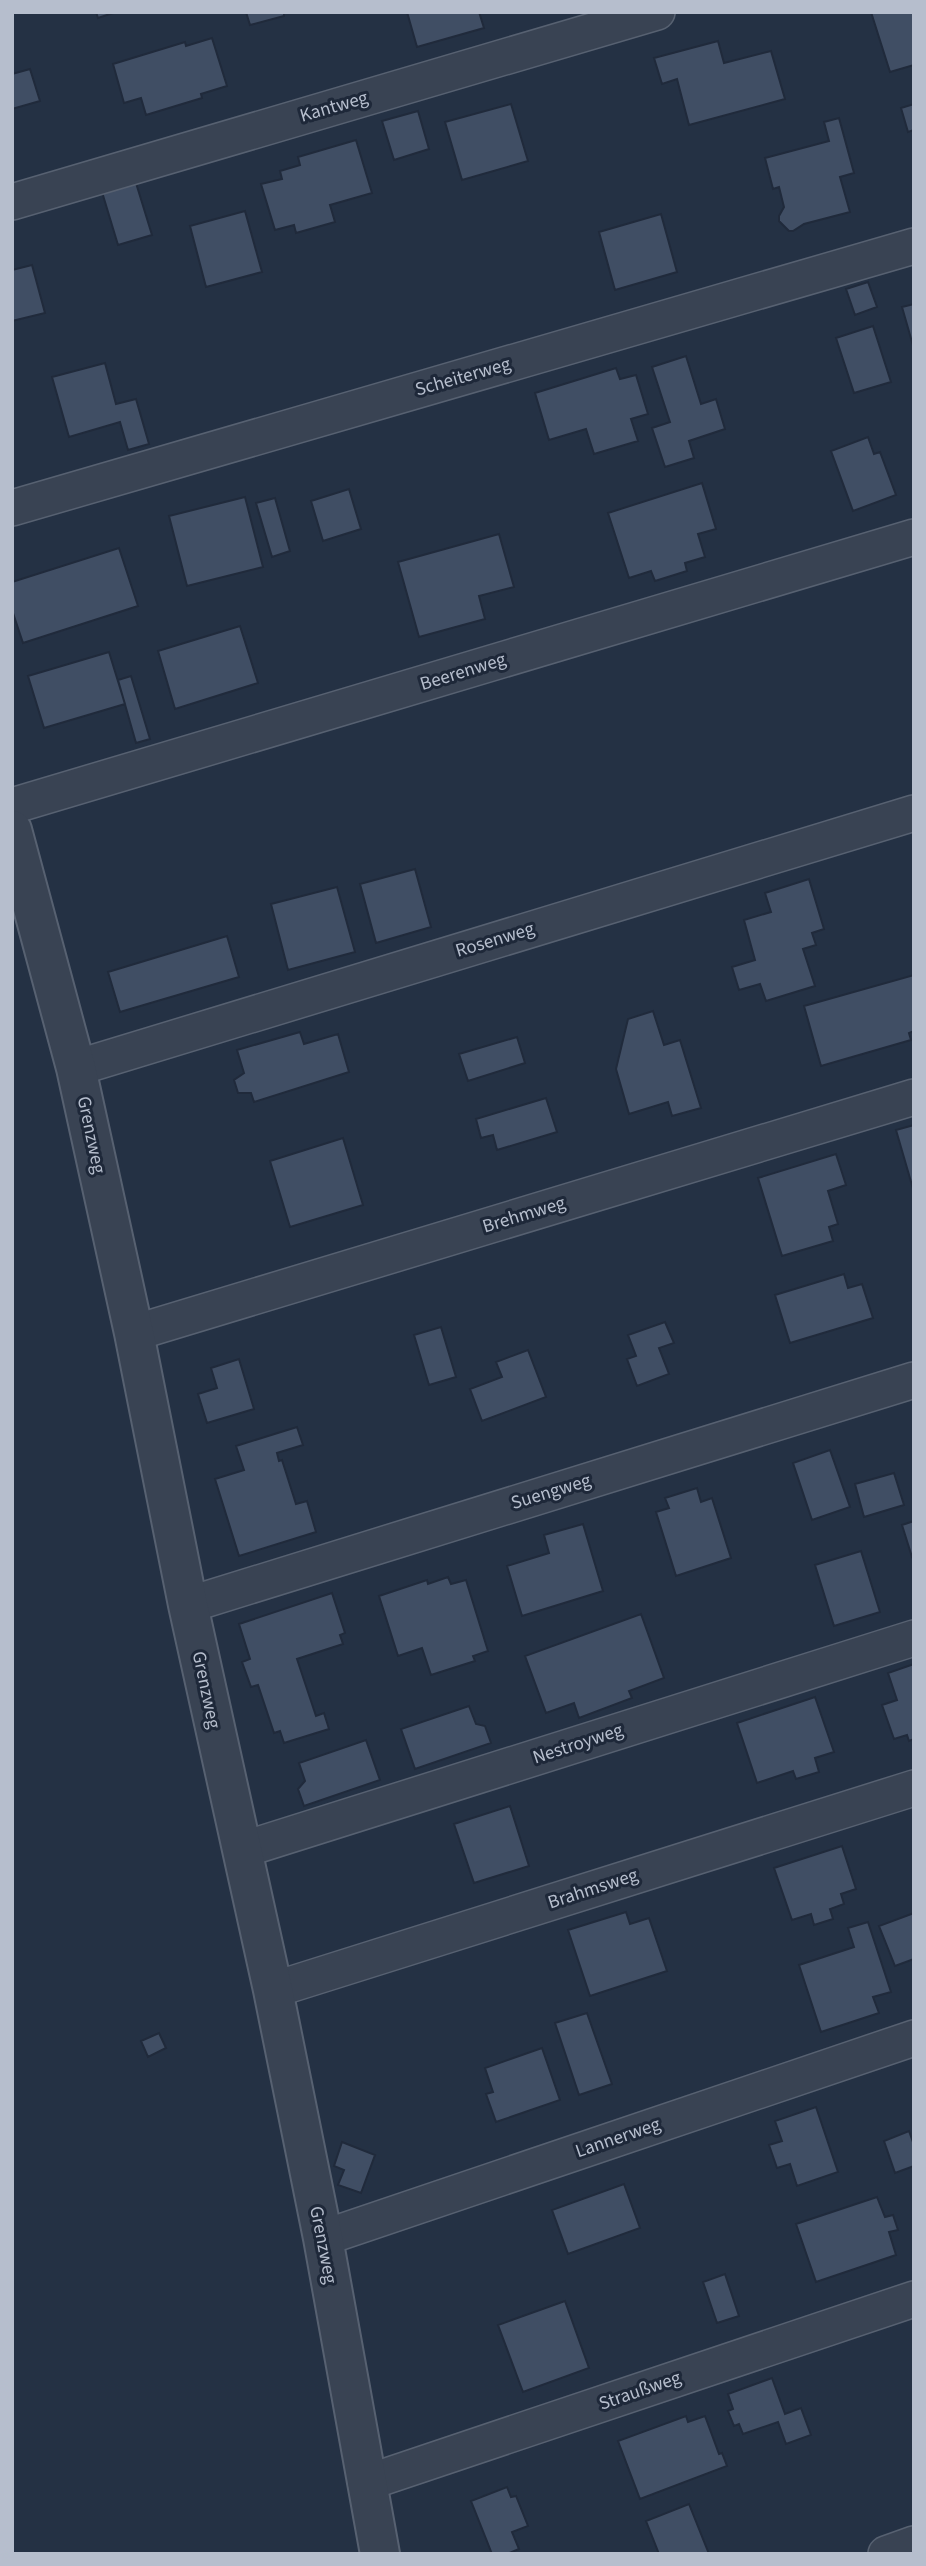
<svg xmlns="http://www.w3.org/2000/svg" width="926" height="2566" font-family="'Source Sans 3',sans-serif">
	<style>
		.building { fill: #404e64; stroke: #202a3b; stroke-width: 2 }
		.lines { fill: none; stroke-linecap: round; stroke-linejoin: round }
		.minor-casing { stroke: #576171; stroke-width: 38 }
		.tertiary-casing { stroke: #576171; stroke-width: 42 }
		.minor { stroke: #394353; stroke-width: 35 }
		.tertiary { stroke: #394353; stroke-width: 38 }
		.labels { text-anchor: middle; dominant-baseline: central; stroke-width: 6; stroke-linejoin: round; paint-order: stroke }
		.street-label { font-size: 19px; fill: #b6becd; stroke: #1e2839 }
	</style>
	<rect width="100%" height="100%" fill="#243144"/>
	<path class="building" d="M96 12H116L98 18Z
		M246 12H284V16L250 25Z
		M407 12H479L484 28 417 47Z
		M871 12H914V65L890 72Z
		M212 38 227 86 201 94 202 98 146 115 141 98 124 103 113 64 185 42 186 46Z
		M718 41 724 63 771 51 785 99 689 125 677 79 662 84 654 58Z
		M30 69 40 101 12 109V74Z
		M511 104 528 161 462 180 445 122Z
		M914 104V130L908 132 901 108Z
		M418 111 429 149 394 160 382 121Z
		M839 118 854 173 840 177 850 212 804 224 793 231H789L779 221V216L784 207 779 187 773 189 765 158 829 141 824 122Z
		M356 140 372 193 330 205 335 222 296 233 294 225 275 230 261 184 282 179 280 171 300 165 298 157Z
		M136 183 152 235 118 245 102 192Z
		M245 211 262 272 206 287 190 226Z
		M661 214 677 272 615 290 599 232Z
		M32 265 45 313 12 321V270Z
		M868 282 877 307 855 315 846 289Z
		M914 304V349L902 307Z
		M873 326 891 382 854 393 836 338Z
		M686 356 701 404 716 399 725 429 689 441 694 458 665 467 652 428 670 422 652 367Z
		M105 363 116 404 136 399 149 444 128 450 120 422 69 437 52 377Z
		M616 368 620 379 636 375 648 414 631 419 638 441 594 454 586 429 549 440 535 393Z
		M868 437 874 454 880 452 896 495 853 511 831 451Z
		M702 483 716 529 698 534 705 557 685 563 687 571 655 581 651 571 629 578 608 513Z
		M349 489 361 529 323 541 311 501Z
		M245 497 263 567 187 586 169 516Z
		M275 498 290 551 272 557 256 503Z
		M499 534 514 587 479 596 485 619 419 637 398 562Z
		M119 548 138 606 23 643 12 610V582Z
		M240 626 258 683 175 709 158 651Z
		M109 652 125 704 44 728 28 676Z
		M131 676 150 739 136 743 118 680Z
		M415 869 431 927 376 943 360 884Z
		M809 879 824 929 812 933 816 945 803 949 815 986 766 1001 760 984 739 990 732 967 755 960 744 920 771 912 765 893Z
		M337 887 355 952 288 970 271 904Z
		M227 936 239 977 120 1012 108 972Z
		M914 975V1031L909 1033 911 1040 821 1066 804 1006Z
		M653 1011 664 1045 680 1040 701 1108 672 1116 668 1102 629 1114 616 1069 628 1019Z
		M300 1032 304 1044 338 1034 349 1072 254 1102 251 1093H238L234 1080 244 1073 237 1050Z
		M517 1037 525 1063 468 1081 459 1054Z
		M546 1098 557 1132 497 1150 493 1135 481 1138 476 1119Z
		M914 1125V1192L896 1130Z
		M343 1138 363 1205 290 1227 270 1161Z
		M836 1154 846 1185 828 1191 838 1224 829 1227 833 1241 782 1256 758 1178Z
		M844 1274 848 1288 862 1284 873 1318 790 1343 775 1295Z
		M665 1322 674 1343 659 1348 669 1374 637 1386 627 1359 636 1356 628 1335Z
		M441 1327 456 1377 429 1385 414 1335Z
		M528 1350 546 1397 482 1421 470 1389 502 1377 496 1362Z
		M239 1359 254 1409 207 1423 198 1394 217 1388 211 1368Z
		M297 1427 303 1445 277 1453 279 1461 282 1460 296 1504 307 1501 316 1532 239 1556 215 1479 244 1470 236 1446Z
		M830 1450 850 1507 812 1520 793 1463Z
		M894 1473 904 1505 864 1517 855 1484Z
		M697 1488 701 1502 712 1498 731 1558 676 1576 656 1512 669 1508 665 1498Z
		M914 1521V1556L912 1557 902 1525Z
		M583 1524 603 1591 522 1616 507 1566 549 1553 544 1535Z
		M861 1551 880 1612 834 1626 815 1565Z
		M448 1577 451 1584 466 1580 488 1651 473 1656 475 1661 431 1675 422 1648 398 1656 379 1596 427 1580 428 1584Z
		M332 1593 345 1633 340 1635 343 1644 297 1659 316 1716 324 1713 329 1729 284 1743 280 1731 274 1733 258 1685 251 1687 242 1662 250 1659 239 1624Z
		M641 1614 664 1678 629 1691 632 1698 579 1718 574 1703 546 1713 525 1656Z
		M914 1664V1739L909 1741 907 1735 894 1739 882 1705 897 1700 888 1673Z
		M815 1697 834 1752 815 1758 819 1772 796 1779 793 1771 757 1783 737 1723Z
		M469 1706 476 1724 485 1726 491 1743 415 1769 401 1729Z
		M366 1740 380 1780 304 1806 298 1789 305 1781 299 1763Z
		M510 1806 529 1866 474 1883 454 1824Z
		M842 1846 856 1889 841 1894 844 1904 830 1909 833 1919 814 1925 811 1914 792 1920 774 1868Z
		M626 1912 630 1924 649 1918 667 1971 590 1996 568 1930Z
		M914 1913V1959L895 1966 879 1926Z
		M868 1922 891 1992 873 1997 879 2013 821 2032 799 1965 854 1947 848 1928Z
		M587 2013 612 2084 579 2095 555 2023Z
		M159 2033 166 2048 148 2057 141 2041Z
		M542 2048 560 2100 496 2122 486 2094 493 2092 485 2068Z
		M816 2107 838 2172 797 2186 790 2164 777 2168 769 2145 782 2141 775 2121Z
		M909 2131 914 2145V2166L895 2173 884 2141Z
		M342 2142 375 2155 361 2193 338 2185 344 2170 334 2166Z
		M624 2184 640 2228 568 2254 552 2210Z
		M877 2197 885 2217 893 2215 898 2230 889 2232 896 2255 816 2282 796 2224Z
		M725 2274 739 2316 717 2323 703 2282Z
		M565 2301 589 2368 523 2392 498 2325Z
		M772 2378 785 2414 801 2408 811 2435 786 2444 778 2422 743 2434 739 2424 734 2426 728 2411 733 2409 728 2394Z
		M686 2416 688 2422 705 2416 719 2454 722 2453 727 2466 640 2499 618 2441Z
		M507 2487 511 2497 516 2496 528 2526 512 2532 519 2549 507 2554H492L471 2501Z
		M689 2504 709 2554H659L646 2521Z"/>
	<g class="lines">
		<g class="minor-casing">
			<path id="minor" d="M12 202 657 12
				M12 508 914 246
				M12 806 914 537
				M76 1068 914 813
				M134 1333 914 1097
				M188 1605 914 1380
				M242 1850 914 1638
				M273 1990 914 1788
				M323 2238 914 2038
				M366 2483 914 2299
				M886 2554 914 2544"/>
		</g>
		<g class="tertiary-casing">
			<path id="tertiary" d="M12 830 76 1068 134 1333 188 1605 273 1990 323 2238 380 2554"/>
		</g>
		<use href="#minor" class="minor"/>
		<use href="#tertiary" class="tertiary"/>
	</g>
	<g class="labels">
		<g class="street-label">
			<text transform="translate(334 107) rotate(-16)">Kantweg</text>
			<text transform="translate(463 377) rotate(-16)">Scheiterweg</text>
			<text transform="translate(463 672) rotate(-17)">Beerenweg</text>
			<text transform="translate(495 940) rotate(-17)">Rosenweg</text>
			<text transform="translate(91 1135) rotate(78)">Grenzweg</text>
			<text transform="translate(524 1215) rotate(-17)">Brehmweg</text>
			<text transform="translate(551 1492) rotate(-17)">Suengweg</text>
			<text transform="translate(206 1690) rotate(78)">Grenzweg</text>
			<text transform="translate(578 1744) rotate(-18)">Nestroyweg</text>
			<text transform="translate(593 1889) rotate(-18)">Brahmsweg</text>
			<text transform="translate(618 2138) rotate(-19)">Lannerweg</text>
			<text transform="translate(323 2245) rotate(79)">Grenzweg</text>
			<text transform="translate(640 2391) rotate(-19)">Straußweg</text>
		</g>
	</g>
	<rect width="926" height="2566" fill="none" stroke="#b6becd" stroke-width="28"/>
</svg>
